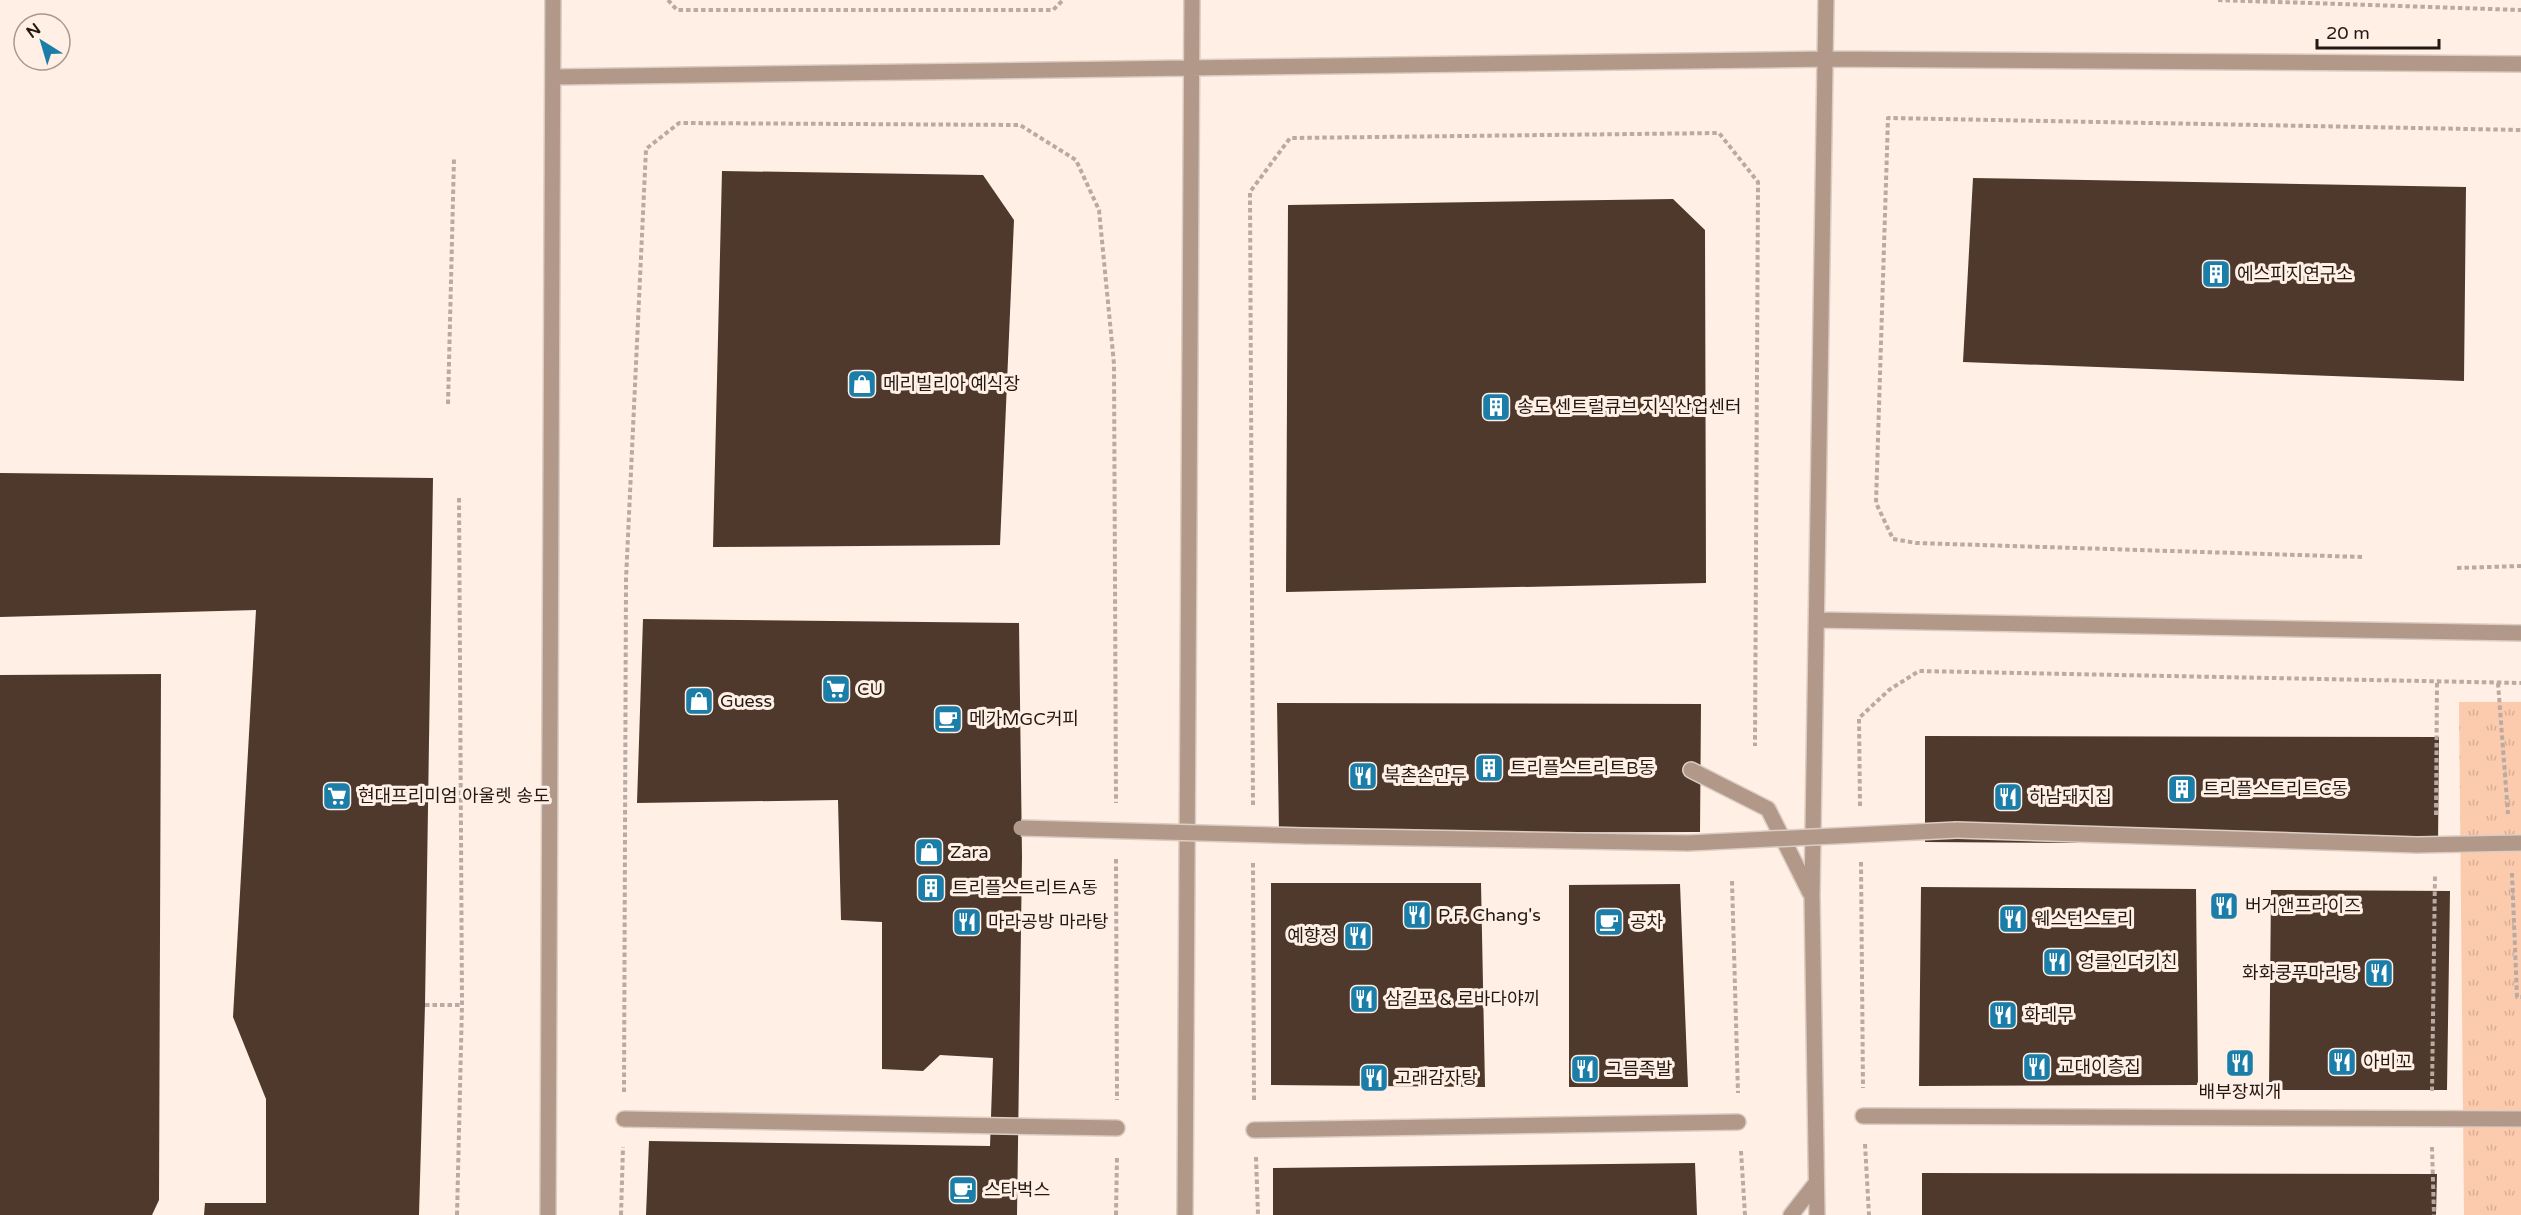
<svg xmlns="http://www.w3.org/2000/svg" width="2521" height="1215" font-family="'Varela Round','Noto Sans KR',sans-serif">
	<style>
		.park { fill: url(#park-tufts) }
		.building { fill: #4e392c }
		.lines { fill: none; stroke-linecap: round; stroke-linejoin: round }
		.minor-casing { stroke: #dccdc4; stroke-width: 18 }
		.path { stroke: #b9aba3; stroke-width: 4; stroke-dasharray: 4.5 3; stroke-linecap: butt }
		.minor { stroke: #b29888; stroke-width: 15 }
		.minor-bridge-casing { stroke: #dccdc4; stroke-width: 18; stroke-linecap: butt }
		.minor-bridge { stroke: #b29888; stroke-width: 15 }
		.labels { text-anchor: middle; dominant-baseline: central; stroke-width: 6; stroke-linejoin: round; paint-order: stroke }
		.poi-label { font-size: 18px; fill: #231914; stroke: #ffefe5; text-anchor: start }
	</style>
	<defs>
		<pattern id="park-tufts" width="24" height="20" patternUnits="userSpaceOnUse" patternTransform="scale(1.5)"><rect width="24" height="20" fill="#fccbae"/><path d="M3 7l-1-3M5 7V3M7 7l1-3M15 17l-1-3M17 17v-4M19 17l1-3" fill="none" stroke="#d8ae95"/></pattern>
	</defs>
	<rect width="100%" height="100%" fill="#ffefe5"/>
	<path class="park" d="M2459 702H2521V1215H2464Z"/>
	<path class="building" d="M722 171 983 175 1014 220 1000 545 713 547Z
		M1973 178 2466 187 2464 381 1963 362Z
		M1673 199 1705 230 1706 583 1286 592 1288 205Z
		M0 473 433 478 425 1005 419 1215H204L205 1203H266V1099L233 1017 256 610 0 617Z
		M643 619 1019 623 1022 857 1017 1215H646L649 1141 990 1146 993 1058 940 1055 923 1071 882 1069V922L841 920 838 800 637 803Z
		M161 674 159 1200 152 1215H0V675Z
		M1277 703 1701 704 1700 832 1279 833Z
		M1925 736 2439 737 2438 845 1925 842Z
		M1271 883H1481L1485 1087 1271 1085Z
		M1680 884 1688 1087H1569V885Z
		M1921 887 2196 889 2198 1085 1919 1086Z
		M2271 890 2450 891 2447 1090H2269Z
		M1695 1163 1697 1215H1273V1168Z
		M1922 1173 2437 1174 2436 1215H1922Z"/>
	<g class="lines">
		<g class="minor-casing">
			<path id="minor" d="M553 77 1826 59 2521 64
				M1818 620 2521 633
				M1691 770 1768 809 1810 893
				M1957 830 2417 845
				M1304 836 1688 843
				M1863 1116 2521 1119
				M624 1119 1117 1128
				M1254 1130 1738 1122
				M548 1215 553 0
				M1185 1215 1192 0
				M1791 1215 1816 1183
				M1817 1215 1812 896 1826 0"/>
		</g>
		<path class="path" d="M668 0 677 10H1053L1063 0
			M2218 0 2521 10
			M448 404 454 158
			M2362 557 1916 543 1893 539 1876 503 1888 118 2521 130
			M2457 568 2521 566
			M2498 683 2508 814
			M1253 805 1250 192 1290 138 1719 133 1758 182 1755 746
			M1860 806 1859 718 1889 690 1919 671 2521 683
			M2436 815 2437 682
			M1116 859 1117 1100
			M1861 862 1863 1088
			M1253 863 1254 1102
			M2512 873 2517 997H2521
			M1732 881 1738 1093
			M425 1005H462
			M2432 1091 2435 874
			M624 1092 626 579 646 149 679 123 1020 125 1076 160 1099 210 1114 364 1116 803
			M1865 1144 1869 1215
			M2432 1147 2434 1215
			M1741 1151 1745 1215
			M1256 1157 1258 1215
			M457 1215 462 1005 459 495
			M621 1215 623 1147
			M1116 1215 1117 1156"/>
		<use href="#minor" class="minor"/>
		<g class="minor-bridge-casing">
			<path id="minor-bridge" d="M1021 828 1304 836
				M1688 843 1957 830
				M2417 845 2521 843"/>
		</g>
		<use href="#minor-bridge" class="minor-bridge"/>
	</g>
	<defs>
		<g id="building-square" transform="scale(1.5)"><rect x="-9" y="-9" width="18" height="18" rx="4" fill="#1b7ea9" stroke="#ffefe5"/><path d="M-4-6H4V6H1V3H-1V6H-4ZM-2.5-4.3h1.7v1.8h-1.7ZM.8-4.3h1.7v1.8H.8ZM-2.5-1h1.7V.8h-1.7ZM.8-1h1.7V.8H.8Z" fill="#fff"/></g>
		<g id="shop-square" transform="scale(1.5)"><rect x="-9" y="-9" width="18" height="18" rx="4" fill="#1b7ea9" stroke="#ffefe5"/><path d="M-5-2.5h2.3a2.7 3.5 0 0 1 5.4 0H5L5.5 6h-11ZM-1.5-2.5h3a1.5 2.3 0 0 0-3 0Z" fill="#fff"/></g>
		<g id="supermarket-square" transform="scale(1.5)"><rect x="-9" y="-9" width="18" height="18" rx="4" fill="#1b7ea9" stroke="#ffefe5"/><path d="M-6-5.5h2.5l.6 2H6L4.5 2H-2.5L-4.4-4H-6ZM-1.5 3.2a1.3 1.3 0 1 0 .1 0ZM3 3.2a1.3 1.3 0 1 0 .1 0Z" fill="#fff"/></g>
		<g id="cafe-square" transform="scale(1.5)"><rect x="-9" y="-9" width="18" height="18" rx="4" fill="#1b7ea9" stroke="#ffefe5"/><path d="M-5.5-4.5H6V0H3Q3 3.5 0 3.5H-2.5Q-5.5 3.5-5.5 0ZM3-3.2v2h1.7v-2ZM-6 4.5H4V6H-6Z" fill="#fff"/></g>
		<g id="restaurant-square" transform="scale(1.5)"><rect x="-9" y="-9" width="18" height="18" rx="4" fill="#1b7ea9" stroke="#ffefe5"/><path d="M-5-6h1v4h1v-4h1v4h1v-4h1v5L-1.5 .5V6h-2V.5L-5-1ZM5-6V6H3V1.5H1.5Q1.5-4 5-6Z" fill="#fff"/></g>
	</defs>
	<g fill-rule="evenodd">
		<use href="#building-square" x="2216" y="274"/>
		<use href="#shop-square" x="862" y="384"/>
		<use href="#building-square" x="1496" y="407"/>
		<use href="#supermarket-square" x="836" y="689"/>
		<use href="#shop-square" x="699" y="701"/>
		<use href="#cafe-square" x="948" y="719"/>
		<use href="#building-square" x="1489" y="768"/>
		<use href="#restaurant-square" x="1363" y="776"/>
		<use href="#building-square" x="2182" y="789"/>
		<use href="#supermarket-square" x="337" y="796"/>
		<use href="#restaurant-square" x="2008" y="797"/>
		<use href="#shop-square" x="929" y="852"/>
		<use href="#building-square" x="931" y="888"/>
		<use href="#restaurant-square" x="2224" y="906"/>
		<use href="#restaurant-square" x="1417" y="915"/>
		<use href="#restaurant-square" x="2013" y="919"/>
		<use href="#restaurant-square" x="967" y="922"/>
		<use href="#cafe-square" x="1609" y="922"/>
		<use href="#restaurant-square" x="1358" y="936"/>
		<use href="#restaurant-square" x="2057" y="962"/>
		<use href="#restaurant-square" x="2379" y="973"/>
		<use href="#restaurant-square" x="1364" y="999"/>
		<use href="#restaurant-square" x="2003" y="1015"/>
		<use href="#restaurant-square" x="2342" y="1062"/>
		<use href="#restaurant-square" x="2240" y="1063"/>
		<use href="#restaurant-square" x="2037" y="1067"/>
		<use href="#restaurant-square" x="1585" y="1069"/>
		<use href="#restaurant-square" x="1374" y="1078"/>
		<use href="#cafe-square" x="963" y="1190"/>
	</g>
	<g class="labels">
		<g class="poi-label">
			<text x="2237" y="274">에스피지연구소</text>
			<text x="883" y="384">메리빌리아 예식장</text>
			<text x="1517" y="407">송도 센트럴큐브 지식산업센터</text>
			<text x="857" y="689">CU</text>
			<text x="720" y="701">Guess</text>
			<text x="969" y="719">메가MGC커피</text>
			<text x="1510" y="768">트리플스트리트B동</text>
			<text x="1384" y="776">북촌손만두</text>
			<text x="2203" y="789">트리플스트리트C동</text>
			<text x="358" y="796">현대프리미엄 아울렛 송도</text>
			<text x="2029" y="797">하남돼지집</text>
			<text x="950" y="852">Zara</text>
			<text x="952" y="888">트리플스트리트A동</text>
			<text x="2245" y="906">버거앤프라이즈</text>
			<text x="1438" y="915">P.F. Chang's</text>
			<text x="2034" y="919">웨스턴스토리</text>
			<text x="988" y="922">마라공방 마라탕</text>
			<text x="1630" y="922">공차</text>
			<text x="1337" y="936" text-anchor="end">예향정</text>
			<text x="2078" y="962">엉클인더키친</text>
			<text x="2358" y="973" text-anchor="end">화화쿵푸마라탕</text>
			<text x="1385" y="999">삼길포 &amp; 로바다야끼</text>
			<text x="2024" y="1015">화레무</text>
			<text x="2363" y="1062">아비꼬</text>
			<text x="2058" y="1067">교대이층집</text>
			<text x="1606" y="1069">그믐족발</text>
			<text x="1395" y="1078">고래감자탕</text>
			<text x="2240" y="1092" text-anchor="middle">배부장찌개</text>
			<text x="984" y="1190">스타벅스</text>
		</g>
	</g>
	<g transform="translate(42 42) rotate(323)"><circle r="28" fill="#ffefe5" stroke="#a79991" stroke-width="1.5"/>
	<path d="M0-4.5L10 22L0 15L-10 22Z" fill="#1b7ea9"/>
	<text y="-9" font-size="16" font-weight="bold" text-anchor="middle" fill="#231914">N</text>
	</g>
	<path d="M2317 39v9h122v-9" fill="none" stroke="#231914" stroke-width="3"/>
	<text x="2326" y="39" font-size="18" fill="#231914" stroke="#ffefe5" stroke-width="4.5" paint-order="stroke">20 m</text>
</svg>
